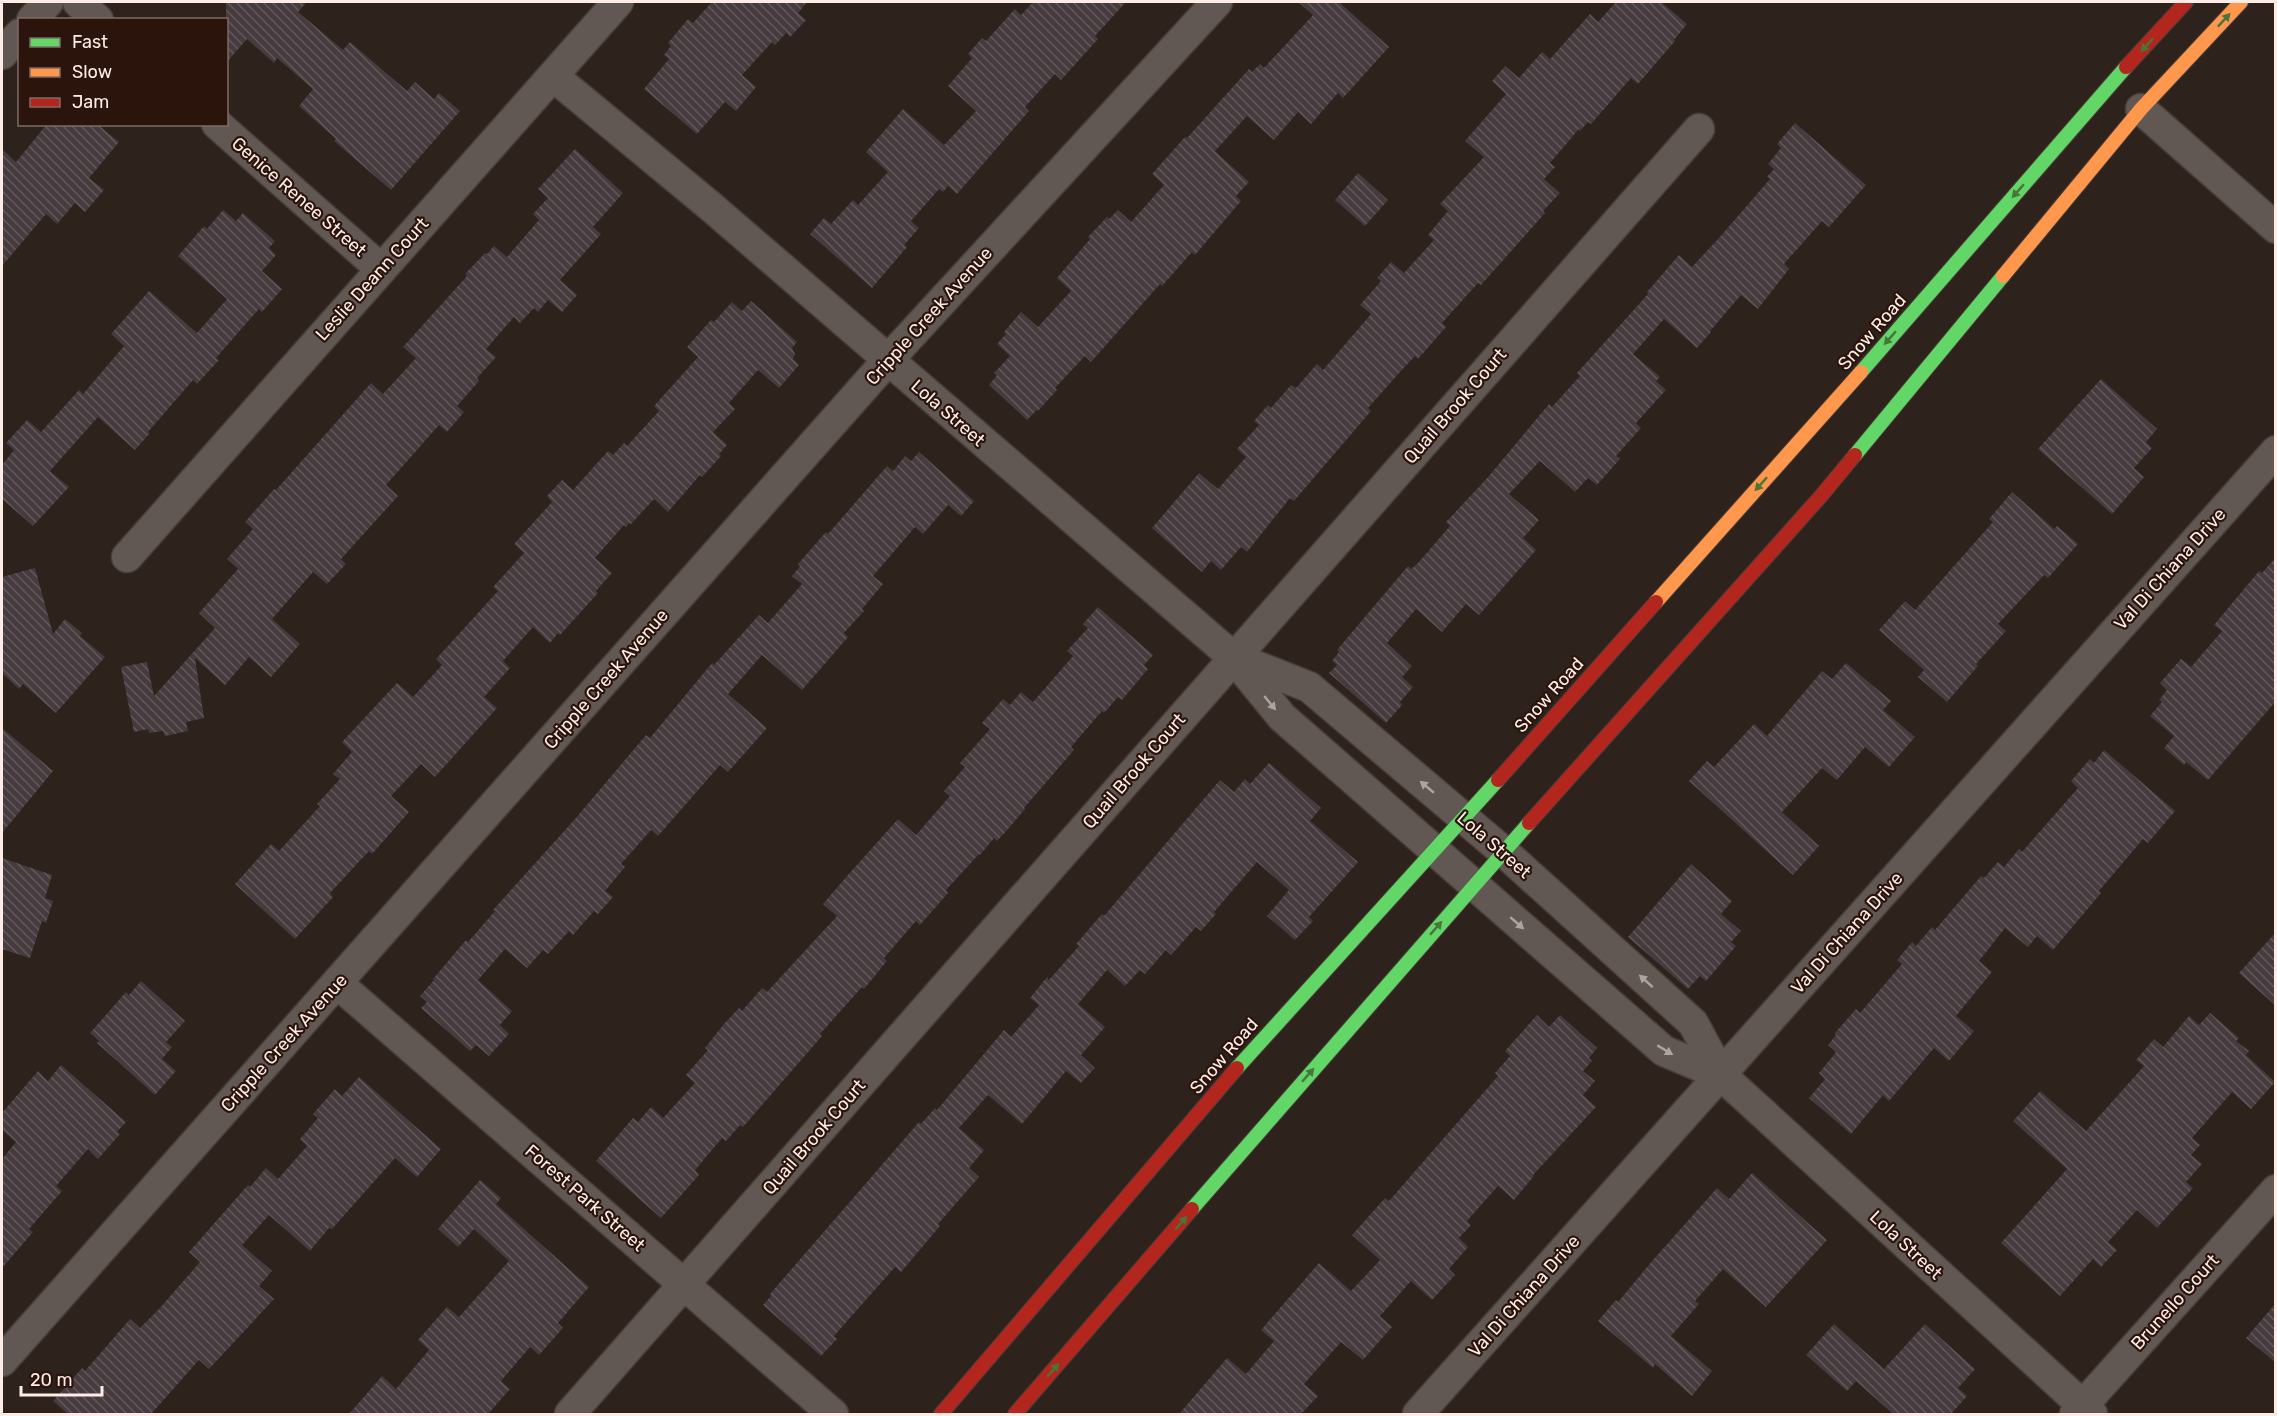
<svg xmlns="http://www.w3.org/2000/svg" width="2277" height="1416" viewBox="0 0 2277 1416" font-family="Rubik,sans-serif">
  <defs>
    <pattern id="building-back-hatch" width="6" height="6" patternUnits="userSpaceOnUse" patternTransform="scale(1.5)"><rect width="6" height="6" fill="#463b3e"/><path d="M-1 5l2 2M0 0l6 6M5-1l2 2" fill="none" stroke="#62585a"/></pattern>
  </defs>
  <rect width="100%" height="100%" fill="#2e221d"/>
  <path fill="url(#building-back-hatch)" d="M226 2H307L298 12 343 50 350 42 407 91 415 82 434 99 439 93 460 111 391 190 334 141 336 139 299 106 313 89 277 58 274 63 247 39 226 63Z
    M712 2H807L798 13 806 20 790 37 786 33 775 45 772 42 742 75 756 87 736 111 725 102 697 134 644 89 669 59 664 55 671 46 668 43 688 19 693 23Z
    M1033 2H1126L1095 36 1098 39 1061 80 1055 74 1025 107 1029 111 957 194 948 186 943 192 939 189 911 221 919 228 904 245 907 247 872 288 810 234 824 218 831 224 853 200 858 205 888 172 866 152 903 109 944 145 976 111 948 86 972 58 968 54 982 38 986 41 1015 9 1021 15Z
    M1298 2H1339L1389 47 1343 98 1338 93 1311 124 1298 112 1274 140 1247 116 1215 151 1249 182 1236 196 1241 201 1195 255 1192 252 1162 286 1160 284 1091 362 1085 356 1055 388 1057 390 1038 411 1037 410 1027 420 989 385 997 375 994 373 1010 356 997 344 1006 334 1004 332 1021 312 1038 327 1071 291 1057 278 1090 239 1088 237 1107 217 1109 219 1118 210 1131 222 1164 185 1152 174 1185 137 1187 138 1249 69 1252 72 1260 64 1264 68 1313 15Z
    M1616 2H1661L1687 24 1674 40 1675 41 1638 84 1631 78 1591 124 1588 122 1580 131 1579 129 1550 163 1555 167 1544 179 1560 193 1543 211 1545 213 1481 285 1478 283 1442 323 1446 327 1418 359 1415 356 1400 372 1368 408 1371 411 1294 501 1290 498 1247 552 1241 547 1221 570 1211 561 1202 572 1152 528 1199 473 1218 489 1246 457 1237 449 1259 425 1254 421 1268 405 1271 408 1291 385 1296 388 1317 364 1323 370 1371 314 1360 305 1381 281 1377 278 1391 262 1404 273 1434 240 1428 235 1448 211 1440 204 1484 157 1465 141 1506 94 1492 81 1505 66 1519 78 1542 52 1550 59 1590 14 1598 22Z
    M1795 123 1866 185 1829 227 1822 221 1784 264 1789 269 1758 309 1741 295 1710 331 1711 332 1697 348 1664 319 1633 354 1660 377 1656 381 1666 390 1636 423 1641 428 1616 456 1620 459 1597 485 1588 478 1575 492 1540 461 1509 494 1539 520 1523 538 1536 550 1479 615 1466 604 1442 632 1416 609 1387 643 1412 666 1402 677 1413 687 1400 702 1402 705 1386 723 1329 673 1337 665 1332 661 1339 652 1337 650 1408 566 1411 569 1418 563 1450 526 1446 522 1489 476 1549 404 1552 407 1580 376 1577 373 1648 294 1647 292 1679 255 1692 267 1719 238 1770 179 1767 177 1774 169 1768 164 1781 148 1777 144Z
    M47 124H97L119 142 89 178 104 190 85 212 75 203 57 224 46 214 2 266V149L16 162Z
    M575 149 623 193 593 227 601 234 560 280 577 295 562 312 548 300 538 312 534 308 520 323 514 317 486 349 496 357 477 378 479 381 457 406 464 412 447 432 439 425 386 485 398 496 341 559 346 564 327 584 313 572 272 619 300 644 271 677 249 657 225 685 195 658 204 718 186 722 188 731 165 736 163 731 149 733 148 729 134 732 121 667 147 662 154 696 215 628 199 613 238 569 227 559 253 529 245 522 274 489 276 490 371 383 383 394 416 358 403 347 467 276 465 274 485 253 487 254 494 246 507 257 539 220 533 214 548 198 538 189Z
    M1358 173 1388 200 1365 226 1335 200Z
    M223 210 236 221 243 213 275 241 269 248 276 255 262 271 282 289 262 312 259 309 250 319 216 358 219 360 197 384 193 380 148 432 150 433 135 450 98 417 50 471 69 487 33 526 2 499V465L14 450 6 443 27 420 41 432 79 390 83 394 124 346 111 334 149 291 197 333 227 299 178 256 204 226 207 229Z
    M751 301 797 342 792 348 795 354 793 359 799 365 779 388 758 370 729 403 735 409 713 432 727 445 719 454 721 456 702 477 700 475 668 512 654 499 631 524 629 523 626 527 624 525 595 558 612 573 596 591 598 593 560 635 558 633 550 643 533 627 503 661 510 668 484 697 497 708 435 777 421 764 391 796 409 812 372 854 369 851 330 893 333 897 295 939 235 884 271 844 279 851 320 806 317 804 340 779 333 774 352 752 342 742 397 683 413 697 442 665 436 659 498 591 493 587 524 553 514 544 552 502 547 496 562 480 573 490 608 451 613 455 624 443 627 446 659 411 654 406 698 357 687 347 711 320 714 322 732 302 742 311Z
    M2101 379 2157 429 2146 442 2152 448 2134 468 2144 477 2112 514 2038 449Z
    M919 452 974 501 961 516 948 505 923 534 915 527 873 576 883 584 862 609 864 611 844 633 848 637 802 690 762 655 728 694 767 728 728 772 720 765 658 836 651 830 621 864 625 867 605 891 613 897 598 914 594 911 573 935 569 931 548 954 543 950 527 968 505 949 478 980 512 1011 500 1025 509 1034 489 1056 476 1045 470 1051 421 1008 427 1002 420 996 434 980 433 979 466 940 468 942 495 911 493 910 575 819 646 735 650 738 712 663 714 665 759 615 768 623 802 584 792 576 800 566 798 564 826 532 828 534 887 466 893 471 905 456 911 461Z
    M2012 492 2054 529 2057 526 2078 544 2048 578 2044 575 1998 624 2006 631 1976 664 1978 666 1947 702 1918 677 1924 670 1879 630 1905 601 1915 610 1993 522 1989 519Z
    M2276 557V701L2208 780 2186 762 2184 765 2164 748 2174 736 2150 716 2162 702 2159 700 2167 690 2160 683 2181 659 2191 667 2222 631 2214 625 2259 571 2262 573Z
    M35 568 53 634 65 619 82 633 80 636 105 657 56 713 23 684 19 689 2 673V577Z
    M1098 607 1153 655 1144 665 1148 669 1122 700 1118 697 1104 713 1102 711 1071 747 1074 750 1024 808 1025 809 1009 828 997 841 994 838 980 855 979 854 946 890 948 893 920 925 916 921 884 958 887 961 864 989 862 987 854 996 820 1034 822 1036 743 1127 740 1125 726 1141 722 1138 695 1170 699 1175 661 1218 596 1161 633 1118 638 1122 651 1107 663 1118 695 1083 686 1075 708 1050 705 1048 724 1024 739 1008 742 1011 762 988 767 992 837 916 823 904 847 876 898 819 916 835 950 796 944 791 965 767 960 763 990 729 982 723 1003 699 1010 705 1021 692 1033 702 1073 656 1067 651 1088 628 1083 624Z
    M1846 663 1891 701 1883 710 1915 737 1889 767 1865 747 1837 780 1822 768 1782 812 1819 846 1793 875 1689 781 1707 761 1714 767 1754 724 1767 736 1822 671 1832 679Z
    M2 728 53 771 2 833Z
    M2104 750 2175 811 2148 843 2143 839 2099 891 2101 893 2053 950 2037 936 2028 947 2005 928 1979 961 1992 972 1956 1016 1974 1031 1949 1061 1934 1048 1889 1101 1883 1095 1851 1134 1809 1098 1825 1079 1819 1073 1836 1052 1828 1045 1836 1035 1835 1033 1856 1009 1860 1013 1902 964 1897 960 1912 942 1916 946 1932 927 1935 930 1981 876 1984 878 1998 862 2004 867 2019 849 2022 852 2078 788 2071 781 2090 759 2094 763Z
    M1269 763 1321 808 1310 821 1358 862 1309 917 1313 921 1295 940 1267 916 1289 890 1257 862 1214 912 1216 914 1201 931 1196 927 1171 955 1166 950 1145 974 1140 970 1125 986 1107 970 1078 1004 1105 1027 1081 1055 1095 1068 1081 1083 1066 1071 1022 1124 988 1095 959 1128 984 1150 969 1168 979 1177 938 1224 940 1226 901 1272 895 1267 834 1336 837 1339 821 1356 763 1305 771 1296 770 1294 919 1122 921 1124 935 1108 937 1110 1004 1030 1011 1037 1039 1005 1030 998 1047 977 1049 980 1079 946 1076 944 1102 914 1104 916 1220 780 1234 792 1245 779 1250 784Z
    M2 858 52 875 45 898 53 901 46 923 42 921 30 958 2 949Z
    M1691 864 1732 901 1721 914 1741 931 1731 942 1736 946 1706 981 1700 976 1688 989 1628 937Z
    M2276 932V1006L2239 973Z
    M141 981 185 1021 166 1042 172 1047 162 1059 176 1071 155 1095 97 1043 99 1041 90 1033 126 992 129 995Z
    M2210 1013 2239 1038 2236 1041 2249 1051 2246 1055 2275 1082 2251 1109 2232 1092 2192 1138 2200 1145 2191 1155 2202 1164 2186 1182 2193 1188 2157 1228 2137 1210 2108 1242 2117 1250 2101 1267 2093 1259 2060 1296 2001 1243 2067 1169 2013 1121 2040 1091 2086 1131 2144 1066 2136 1060 2154 1039 2163 1047 2189 1016 2199 1025Z
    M1537 1015 1549 1027 1560 1015 1597 1048 1589 1058 1592 1061 1583 1071 1595 1081 1583 1095 1596 1107 1533 1175 1534 1176 1514 1200 1498 1186 1467 1221 1471 1225 1459 1238 1468 1247 1449 1269 1455 1275 1432 1300 1411 1281 1380 1316 1392 1327 1363 1360 1341 1342 1304 1384 1318 1396 1301 1414H1179L1227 1358 1246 1374 1274 1341 1261 1330 1319 1263 1351 1291 1380 1260 1352 1235 1385 1198 1389 1201 1498 1076 1495 1073 1510 1056 1505 1051Z
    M61 1065 126 1122 117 1132 120 1134 98 1159 88 1149 56 1186 62 1191 29 1229 33 1232 2 1268V1159L16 1142 2 1130V1113L38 1071 48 1081Z
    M359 1077 441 1149 417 1177 395 1158 332 1229 329 1228 310 1251 269 1215 242 1245 272 1271 259 1286 274 1299 209 1369 199 1360 151 1414H68L53 1401 82 1368 85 1371 130 1319 140 1328 159 1309 200 1262 189 1252 248 1185 250 1187 266 1168 278 1179 307 1146 300 1139 318 1118 313 1114 335 1089 342 1096Z
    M1752 1173 1827 1240 1766 1307 1723 1269 1695 1301 1699 1304 1671 1336 1712 1371 1692 1396 1655 1364 1653 1368 1598 1321 1616 1300 1618 1302 1653 1260 1717 1188 1729 1199Z
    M480 1180 501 1198 496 1204 589 1287 558 1323 563 1328 539 1355 530 1347 501 1381 510 1389 488 1414H349L382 1376 396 1389 429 1350 418 1340 447 1307 459 1317 509 1261 474 1229 458 1247 438 1229Z
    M2276 1303V1363L2246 1338Z
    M1834 1324 1884 1369 1925 1324 1975 1369 1958 1388 1967 1396 1951 1414H1893L1856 1381 1847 1391 1806 1355Z"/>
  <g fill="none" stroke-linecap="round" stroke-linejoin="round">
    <defs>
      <path id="street" d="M78 2 98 20
        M32 20 48 2
        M2 54 20 34
        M553 76 709 205 1233 657 1282 717 1664 1051 1721 1075
        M2141 109 2276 228
        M217 124 381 269
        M127 557 618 2
        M1236 658 1309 687 1504 852 1693 1023 1721 1075 2092 1414
        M337 983 833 1414
        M2 1361 887 361 1217 2
        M570 1414 1699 129
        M1418 1414 2276 451
        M2075 1414 2276 1190"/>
      <path id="fast" d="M1861 372 2126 67
        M1855 455 2003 276
        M1237 1068 1498 780
        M1192 1209 1529 823"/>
      <path id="slow" d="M2003 276 2141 109 2241 2
        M1656 602 1861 372"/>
      <path id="jam" d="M2126 67 2186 2
        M1498 780 1656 602
        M1529 823 1821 496 1855 455
        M941 1414 1237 1068
        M1015 1414 1192 1209"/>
    </defs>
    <use href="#street" stroke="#483d39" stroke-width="33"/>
    <use href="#fast" stroke="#483d39" stroke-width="16"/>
    <use href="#slow" stroke="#483d39" stroke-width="16"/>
    <use href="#jam" stroke="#483d39" stroke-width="16"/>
    <use href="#street" stroke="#615854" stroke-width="30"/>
    <use href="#fast" stroke="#63d668" stroke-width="14"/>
    <use href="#slow" stroke="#ff974d" stroke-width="14"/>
    <use href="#jam" stroke="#b3261e" stroke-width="14"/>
  </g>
  <defs><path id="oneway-solid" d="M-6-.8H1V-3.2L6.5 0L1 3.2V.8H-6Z" transform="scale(1.5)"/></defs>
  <g fill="#47753a">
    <use href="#oneway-solid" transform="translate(2224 20) rotate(-47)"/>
    <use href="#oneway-solid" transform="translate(2147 45) rotate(133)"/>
    <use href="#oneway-solid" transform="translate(2018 191) rotate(131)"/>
    <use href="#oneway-solid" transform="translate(1890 338) rotate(131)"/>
    <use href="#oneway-solid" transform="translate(1761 484) rotate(132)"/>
    <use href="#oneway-solid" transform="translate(1436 928) rotate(-49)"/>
    <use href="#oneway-solid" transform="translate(1308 1075) rotate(-49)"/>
    <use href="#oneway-solid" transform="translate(1181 1223) rotate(-49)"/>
    <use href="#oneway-solid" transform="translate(1053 1370) rotate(-49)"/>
  </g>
  <g fill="#b0a29e">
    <use href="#oneway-solid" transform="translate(1270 703) rotate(51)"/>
    <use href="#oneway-solid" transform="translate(1427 787) rotate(-140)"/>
    <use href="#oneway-solid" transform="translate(1517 923) rotate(41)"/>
    <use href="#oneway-solid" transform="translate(1646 981) rotate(-138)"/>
    <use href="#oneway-solid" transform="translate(1665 1050) rotate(31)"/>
  </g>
  <g text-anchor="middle" stroke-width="4.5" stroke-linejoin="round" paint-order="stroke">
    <g font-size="18" fill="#feede7" stroke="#2b140c">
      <text transform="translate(299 197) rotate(41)" y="6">Genice Renee Street</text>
      <text transform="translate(372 279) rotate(-48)" y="6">Leslie Deann Court</text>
      <text transform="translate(929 316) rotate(-48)" y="6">Cripple Creek Avenue</text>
      <text transform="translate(1872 332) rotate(-49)" y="6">Snow Road</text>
      <text transform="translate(1455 406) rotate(-49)" y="6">Quail Brook Court</text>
      <text transform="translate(948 413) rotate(41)" y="6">Lola Street</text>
      <text transform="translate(2170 569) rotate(-48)" y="6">Val Di Chiana Drive</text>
      <text transform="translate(606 679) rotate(-49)" y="6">Cripple Creek Avenue</text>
      <text transform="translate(1549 695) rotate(-48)" y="6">Snow Road</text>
      <text transform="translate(1134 771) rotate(-49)" y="6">Quail Brook Court</text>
      <text transform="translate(1494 845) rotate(41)" y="6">Lola Street</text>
      <text transform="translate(1847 933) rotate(-48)" y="6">Val Di Chiana Drive</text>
      <text transform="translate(284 1043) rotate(-48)" y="6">Cripple Creek Avenue</text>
      <text transform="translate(1224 1056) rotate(-49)" y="6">Snow Road</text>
      <text transform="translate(814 1137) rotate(-49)" y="6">Quail Brook Court</text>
      <text transform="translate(585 1198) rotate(41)" y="6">Forest Park Street</text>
      <text transform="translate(1906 1245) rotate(43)" y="6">Lola Street</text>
      <text transform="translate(1524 1296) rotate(-48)" y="6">Val Di Chiana Drive</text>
      <text transform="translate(2175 1302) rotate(-48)" y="6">Brunello Court</text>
    </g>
  </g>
  <rect width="2277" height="1416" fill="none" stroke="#feede7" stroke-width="6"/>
  <rect x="18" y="18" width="210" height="108" fill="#2b140c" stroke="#7f6b64" stroke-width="1.5"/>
  <rect x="30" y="38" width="30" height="9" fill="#63d668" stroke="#7f6b64" stroke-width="1.5"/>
  <text x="72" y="48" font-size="18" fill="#feede7">Fast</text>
  <rect x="30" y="68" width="30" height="9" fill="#ff974d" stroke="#7f6b64" stroke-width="1.5"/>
  <text x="72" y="78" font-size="18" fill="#feede7">Slow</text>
  <rect x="30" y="98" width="30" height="9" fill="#b3261e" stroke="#7f6b64" stroke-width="1.5"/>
  <text x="72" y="108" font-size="18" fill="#feede7">Jam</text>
  <path d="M21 1386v9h81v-9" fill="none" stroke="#feede7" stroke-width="3"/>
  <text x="30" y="1386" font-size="18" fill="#feede7" stroke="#2b140c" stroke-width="4.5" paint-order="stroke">20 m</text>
</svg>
